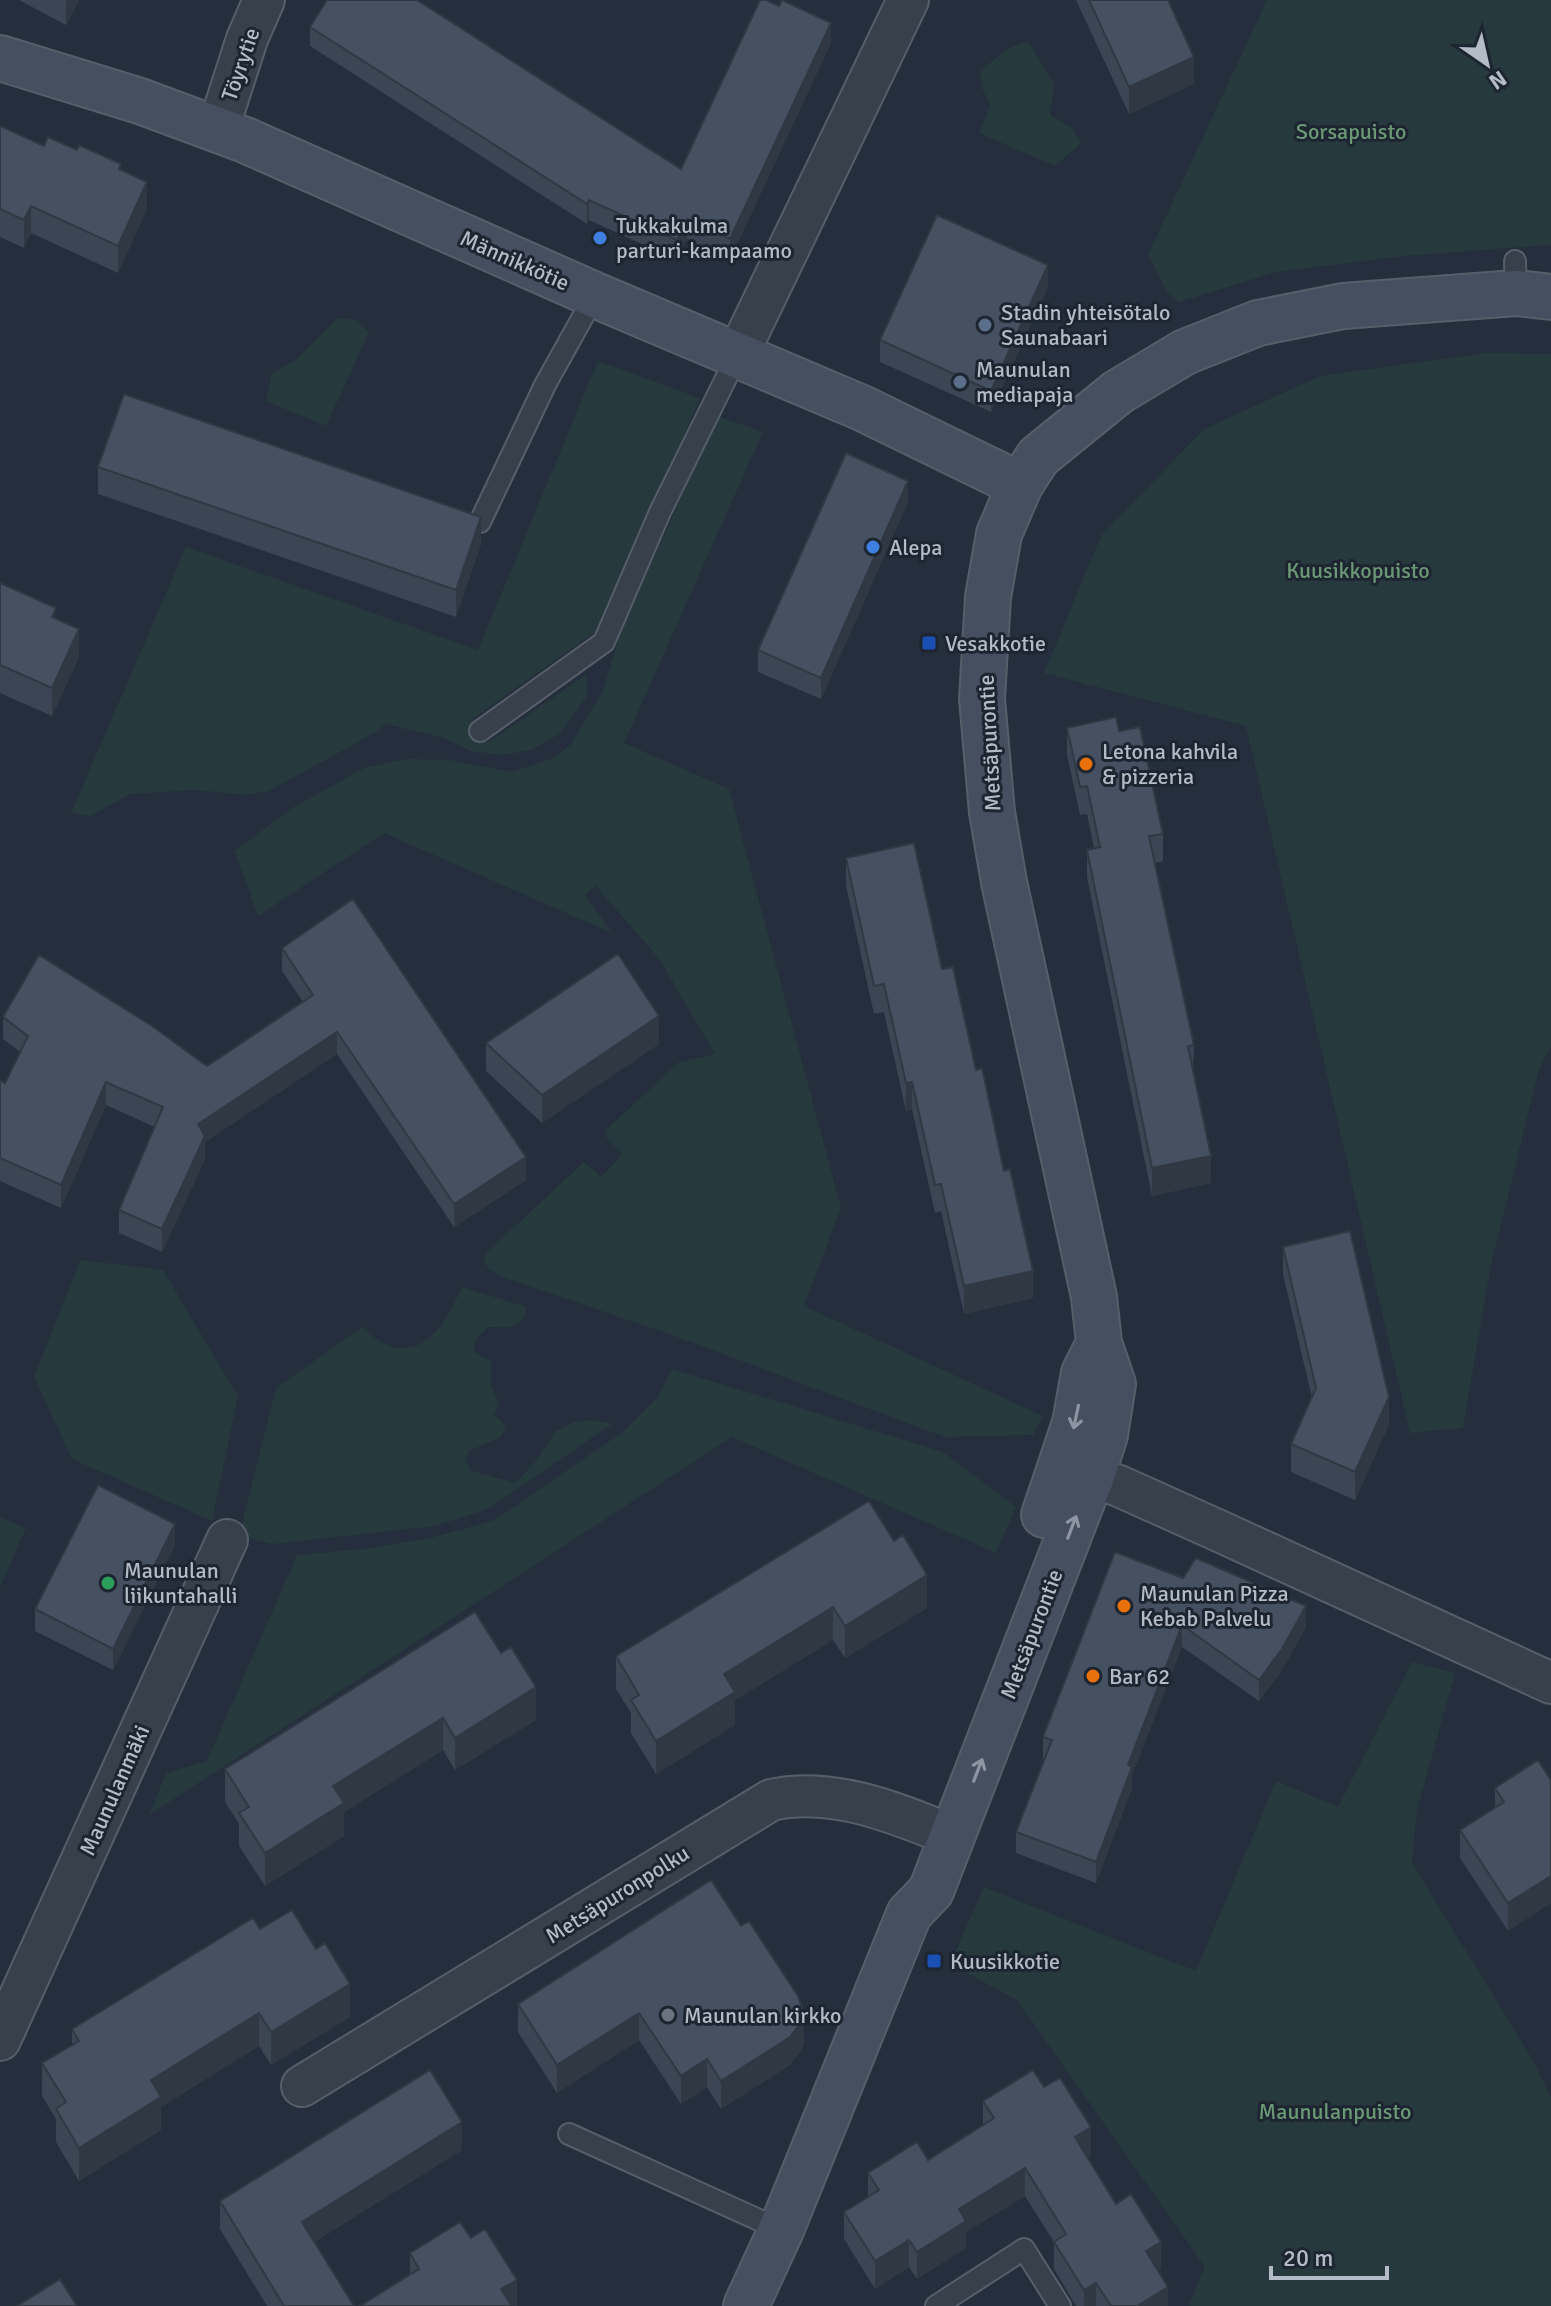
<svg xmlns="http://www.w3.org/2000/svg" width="1551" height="2306" viewBox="0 0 1551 2306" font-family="Signika,sans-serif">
  <rect width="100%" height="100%" fill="#242e3c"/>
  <path fill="#263a3d" d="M1267 0H1551V245L1403 256 1276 272 1179 302 1166 290 1148 255Z
    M1028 41 1054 84 1050 115 1071 127 1081 143 1055 166 979 133 990 105 982 88 980 71 1007 49Z
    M338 318 356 320 369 332 326 426 266 401 272 373 296 360Z
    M1485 353 1551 354V1046L1539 1069 1490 1270 1463 1428 1410 1433 1246 726 1044 673 1101 536 1204 429 1320 376Z
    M598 361 700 398 613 605 595 632 472 719 488 743 587 674V696L563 729 556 736 531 750 502 755 471 751 444 738 385 724 378 731 269 791 244 795 197 790 130 794 91 816 71 813 186 547 478 650Z
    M718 416 763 432 624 743 729 789 841 1208 804 1306 1043 1416 1033 1435 945 1437 672 1335 503 1277 489 1269 484 1262 485 1254 584 1162 601 1177 623 1154 606 1137V1130L679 1062 715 1054 660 960 596 886 585 895 612 933 384 833 258 916 235 851 294 807 364 768 407 759 450 760 512 772 554 758 570 745 603 691 622 628Z
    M80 1260 163 1270 238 1396 212 1521 72 1459 34 1377Z
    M462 1287 527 1307C519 1332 511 1327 488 1327L475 1340 474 1352 491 1361V1387L499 1402 494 1415 506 1426 501 1437 469 1451 466 1461 472 1471 515 1483 536 1461 556 1431 574 1422 593 1420 612 1424 488 1509 435 1526 273 1544 239 1536 276 1388 362 1327C370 1333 379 1342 387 1345 427 1361 449 1315 462 1287Z
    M672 1369 943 1452 1016 1507 996 1553 732 1437 149 1815 166 1773 207 1761 297 1555 363 1549 434 1537 495 1520 624 1431 657 1398Z
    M0 1517 26 1528 0 1587Z
    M1412 1662 1455 1673 1417 1810 1412 1863 1534 2062 1551 2098V2306H1189L1205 2267 1017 2000 950 1964 984 1887 1196 1971 1276 1781 1338 1807Z"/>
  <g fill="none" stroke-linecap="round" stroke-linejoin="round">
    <defs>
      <path id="lane" d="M1515 261 1516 293
        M480 522 545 385 595 295
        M480 731 604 642 660 512 737 356
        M569 2134 781 2230
        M936 2306 1024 2249 1060 2306"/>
      <path id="street" d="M218 129 247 39 264 0
        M737 356 908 0
        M1063 1466 1119 1486 1217 1530 1551 1683
        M0 2040 227 1540
        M302 2086 771 1800C832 1786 896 1813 953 1836"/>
      <path id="secondary" d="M0 58 140 101 245 140 595 295 862 408 1020 485
        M1044 1515 1075 1423 1084 1373 1099 1343
        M746 2306 781 2230 909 1914 931 1891 1092 1476 1105 1435 1113 1384 1099 1343 1094 1297 1004 882 992 812 982 699 988 597 999 534 1020 485 1038 457 1118 392 1185 352 1258 323 1343 306 1516 293 1551 297"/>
    </defs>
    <use href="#lane" stroke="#565e6a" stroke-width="24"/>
    <use href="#street" stroke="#565e6a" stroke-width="44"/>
    <use href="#secondary" stroke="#565e6a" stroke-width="48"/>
    <use href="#lane" stroke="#38404c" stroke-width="20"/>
    <use href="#street" stroke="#38404c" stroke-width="40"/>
    <use href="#secondary" stroke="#464f5f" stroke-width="44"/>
  </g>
  <path fill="#3b4553" d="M19 0H79L66 25Z
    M1076 0H1168L1194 84 1129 114Z
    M310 27 681 169 831 43 730 259 687 239 677 260 589 220 587 224 310 46Z
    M0 126 44 146 121 170 147 209 118 273 31 233 24 248 0 237Z
    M1048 287 991 412 880 362V340Z
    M98 467 481 544 456 617 98 494Z
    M908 502 821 699 758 672V650Z
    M0 583 56 619 79 657 52 716 0 693Z
    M1067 728 1119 731 1163 834V861L1155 863 1194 1045 1193 1072 1211 1183 1152 1196 1087 877V850L1094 848 1087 814 1080 815 1067 755Z
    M846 858 942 969 976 1070 1033 1298 964 1314 941 1211 935 1213 912 1109 906 1111 884 1012 874 1014 846 886Z
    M282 948 526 1180 454 1227 337 1054 205 1142V1159L162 1252 119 1233V1210L155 1127 106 1105 61 1208 0 1181V1080L5 1083 20 1052 3 1039V1017L207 1066 303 1002 282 971Z
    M486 1043 659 1044 542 1123 486 1071Z
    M1283 1247 1389 1424 1355 1500 1291 1472V1444L1312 1398 1283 1274Z
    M869 1501 927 1608 845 1658 833 1640 735 1700V1725L656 1774 631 1733V1713L616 1689V1656Z
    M175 1545 113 1670 35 1631V1609Z
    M1115 1552 1306 1627 1282 1670 1259 1701 1182 1647 1132 1775V1788L1096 1883 1016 1853V1832L1044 1758H1043V1737Z
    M475 1612 536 1720 455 1770 443 1750 344 1812V1836L265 1886 239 1846V1824L225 1802V1769Z
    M1551 1780V1903L1508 1931 1460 1858V1830L1495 1808V1788Z
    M711 1880 804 2041 802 2049 790 2065 721 2109 707 2087 681 2104 639 2040 557 2093 518 2032V2004Z
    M260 1929 350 2017 271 2065 259 2046 161 2107V2130L79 2181 56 2142V2119L42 2096V2063L72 2045V2029Z
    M1044 2087 1091 2155 1087 2157 1116 2204 1161 2269 1158 2271 1168 2306H1076L1054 2269V2242L1025 2196 966 2232V2248L917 2279 909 2267 875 2289 844 2239V2212L868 2197V2173L928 2160 983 2125V2101Z
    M462 2150 314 2242 354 2306H267L220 2229V2201Z
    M410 2253 517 2306 410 2275Z"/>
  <path fill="#303843" d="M66 0H79L66 25Z
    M831 23V43L730 259V239Z
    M1194 57V84L1129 114V87Z
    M147 182V209L118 273V246Z
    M589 200V220L587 224V204Z
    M31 206V233L24 248V220Z
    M687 219V239L677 260V240Z
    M1048 265V287L991 412V391Z
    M908 481V502L821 699V678Z
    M481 517V544L456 617V590Z
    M79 629V657L52 716V688Z
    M659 1016V1044L542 1123V1095Z
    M337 1032V1054L205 1142V1159L162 1252V1229L198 1124Z
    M106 1082V1105L61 1208V1185Z
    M912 1082V1109L906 1111V1083Z
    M1211 1156V1183L1152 1196V1168Z
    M526 1157V1180L454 1227V1204Z
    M1033 1271V1298L964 1314V1286Z
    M1389 1397V1424L1355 1500V1472Z
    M175 1524V1545L113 1670V1649Z
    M927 1575V1608L845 1658V1626Z
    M1306 1606V1627L1282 1670 1259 1701V1680Z
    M833 1607V1640L735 1700V1725L656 1774V1741L724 1674Z
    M1182 1625V1647L1132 1775V1788L1096 1883V1862L1128 1765Z
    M536 1687V1720L455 1770V1738Z
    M443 1718V1750L344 1812V1836L265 1886V1853L333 1786Z
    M1551 1876V1903L1508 1931V1903Z
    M350 1984V2017L271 2065V2032Z
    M259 2013V2046L161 2107V2130L79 2181V2148L151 2080Z
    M639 2013V2040L557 2093V2065Z
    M804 2014V2041L802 2049 790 2065 721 2109V2081Z
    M707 2059V2087L681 2104V2076Z
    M462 2122V2150L302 2249V2222Z
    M1091 2127V2155L1075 2165V2137Z
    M1025 2168V2196L966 2232V2248L917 2279V2252L959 2209Z
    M909 2240V2267L875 2289V2261Z
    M1161 2242V2269L1146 2279V2251Z
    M517 2280V2306H501V2289Z
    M1096 2283V2306H1084V2290Z
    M1168 2287V2306H1137Z"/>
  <path fill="#455060" stroke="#303843" stroke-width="2" d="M327 0H417L681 169 760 0H766L779 6 782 0 831 23 730 239 687 219 677 240 589 200 587 204 310 27Z
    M1089 0H1168L1194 57 1129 87Z
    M0 126 44 146 48 137 77 150 79 145 121 164 119 169 147 182 118 246 31 206 24 220 0 209Z
    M937 215 1048 265 991 391 880 340Z
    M124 394 481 517 456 590 98 467Z
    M846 453 908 481 821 678 758 650Z
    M0 583 56 608 52 617 79 629 52 688 0 665Z
    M1116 717 1119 731 1140 727 1163 834 1149 836 1194 1045 1188 1046 1211 1156 1152 1168 1087 850 1100 847 1087 786 1080 787 1067 728Z
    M914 843 942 969 953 967 976 1070 982 1068 1004 1171 1010 1169 1033 1271 964 1286 941 1184 935 1185 912 1082 906 1083 884 984 874 986 846 858Z
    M353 899 526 1157 454 1204 337 1032 198 1124 205 1136 162 1229 119 1210 163 1107 106 1082 61 1185 0 1158V1080L5 1083 28 1036 3 1017 39 955 152 1026 207 1066 313 995 282 948Z
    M618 954 659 1016 542 1095 486 1043Z
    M1350 1231 1389 1397 1355 1472 1291 1444 1316 1388 1283 1247Z
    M98 1485 175 1524 113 1649 35 1609Z
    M869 1501 894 1541 903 1535 927 1575 845 1626 833 1607 724 1674 735 1692 656 1741 631 1700 639 1695 616 1656Z
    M1115 1552 1183 1578 1196 1558 1306 1606 1282 1649 1259 1680 1182 1625 1128 1765 1132 1767 1096 1862 1016 1832 1052 1740 1043 1737Z
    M475 1612 501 1653 511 1647 536 1687 455 1738 443 1718 333 1786 344 1803 265 1853 239 1813 249 1807 225 1769Z
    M1538 1760 1551 1780V1876L1508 1903 1460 1830 1504 1802 1495 1788Z
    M711 1880 741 1926 749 1921 798 1996 804 2014 802 2021 790 2037 721 2081 707 2059 681 2076 639 2013 557 2065 518 2004Z
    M292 1910 316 1949 325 1943 350 1984 271 2032 259 2013 151 2080 161 2097 79 2148 56 2109 66 2102 42 2063 79 2041 72 2029 253 1918 260 1929Z
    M430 2070 462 2122 302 2222 354 2306H284L220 2201Z
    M1033 2070 1044 2087 1060 2078 1091 2127 1075 2137 1116 2204 1131 2194 1161 2242 1146 2251 1168 2287 1137 2306H1111L1096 2283 1084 2290 1054 2242 1066 2234 1025 2168 959 2209 966 2221 917 2252 909 2240 875 2261 844 2212 879 2190 868 2173 917 2142 928 2160 994 2118 983 2101Z
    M460 2222 471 2238 485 2229 517 2280 501 2289 512 2306H360L419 2269 410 2253Z
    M60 2279 77 2306H17Z"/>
  <defs><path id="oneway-shaft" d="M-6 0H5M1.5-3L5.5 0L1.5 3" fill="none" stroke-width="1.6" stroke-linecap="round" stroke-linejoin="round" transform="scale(2)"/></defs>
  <g stroke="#8d95a3">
    <use href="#oneway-shaft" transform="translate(1076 1417) rotate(102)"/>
    <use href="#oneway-shaft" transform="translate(1072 1527) rotate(-69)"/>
    <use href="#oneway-shaft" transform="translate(978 1770) rotate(-69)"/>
  </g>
  <g fill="#3f7fe0" stroke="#1d2531" stroke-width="3">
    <circle cx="600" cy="238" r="8"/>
    <circle cx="873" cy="547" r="8"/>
  </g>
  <g fill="#5c6f8a" stroke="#1d2531" stroke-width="3">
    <circle cx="985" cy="325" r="8"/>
    <circle cx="960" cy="382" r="8"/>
  </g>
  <g fill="#1a4fb4" stroke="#1d2531" stroke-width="3">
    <rect x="921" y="635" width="16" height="16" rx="4"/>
    <rect x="926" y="1953" width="16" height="16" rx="4"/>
  </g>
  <g fill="#e8710a" stroke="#1d2531" stroke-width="3">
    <circle cx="1086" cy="764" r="8"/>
    <circle cx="1124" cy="1606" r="8"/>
    <circle cx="1093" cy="1676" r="8"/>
  </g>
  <circle fill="#2e9e5b" stroke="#1d2531" stroke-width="3" cx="108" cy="1583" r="8"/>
  <circle fill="#6b7280" stroke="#1d2531" stroke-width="3" cx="668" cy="2015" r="8"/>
  <g text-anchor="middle" stroke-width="6" stroke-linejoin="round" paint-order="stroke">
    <g font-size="22" fill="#b3bbc7" stroke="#1d2531">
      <text transform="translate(240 64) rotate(-71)" y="8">Töyrytie</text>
      <text transform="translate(515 260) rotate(24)" y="8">Männikkötie</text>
      <text transform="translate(989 743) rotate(-93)" y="8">Metsäpurontie</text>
      <text transform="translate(1031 1634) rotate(-69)" y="8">Metsäpurontie</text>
      <text transform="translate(114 1790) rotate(-66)" y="8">Maunulanmäki</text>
      <text transform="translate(617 1894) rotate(-32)" y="8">Metsäpuronpolku</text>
    </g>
    <g font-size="22" fill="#6b9875" stroke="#1d2531">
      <text x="1351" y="139">Sorsapuisto</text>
      <text x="1358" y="578">Kuusikkopuisto</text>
      <text x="1335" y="2119">Maunulanpuisto</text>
    </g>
    <g font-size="22" fill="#b3bbc7" stroke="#1d2531" text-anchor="start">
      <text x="616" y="233">Tukkakulma<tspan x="616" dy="25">parturi-kampaamo</tspan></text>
      <text x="1001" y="320">Stadin yhteisötalo<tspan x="1001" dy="25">Saunabaari</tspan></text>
      <text x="976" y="377">Maunulan<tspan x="976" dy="25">mediapaja</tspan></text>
      <text x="889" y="555">Alepa</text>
      <text x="945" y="651">Vesakkotie</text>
      <text x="1102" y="759">Letona kahvila<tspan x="1102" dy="25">&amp; pizzeria</tspan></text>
      <text x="124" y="1578">Maunulan<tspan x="124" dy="25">liikuntahalli</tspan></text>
      <text x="1140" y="1601">Maunulan Pizza<tspan x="1140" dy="25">Kebab Palvelu</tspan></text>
      <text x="1109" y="1684">Bar 62</text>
      <text x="950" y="1969">Kuusikkotie</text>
      <text x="684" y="2023">Maunulan kirkko</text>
    </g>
  </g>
  <g transform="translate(1487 64) rotate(146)" stroke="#1d2531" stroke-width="6" paint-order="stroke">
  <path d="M0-6L14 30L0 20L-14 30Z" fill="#b3bbc7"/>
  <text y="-12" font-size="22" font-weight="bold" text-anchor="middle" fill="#b3bbc7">N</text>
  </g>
  <path d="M1271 2266v12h116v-12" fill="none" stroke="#b3bbc7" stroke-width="4"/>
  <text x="1283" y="2266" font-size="24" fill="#b3bbc7" stroke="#1d2531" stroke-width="6" paint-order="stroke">20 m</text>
</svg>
